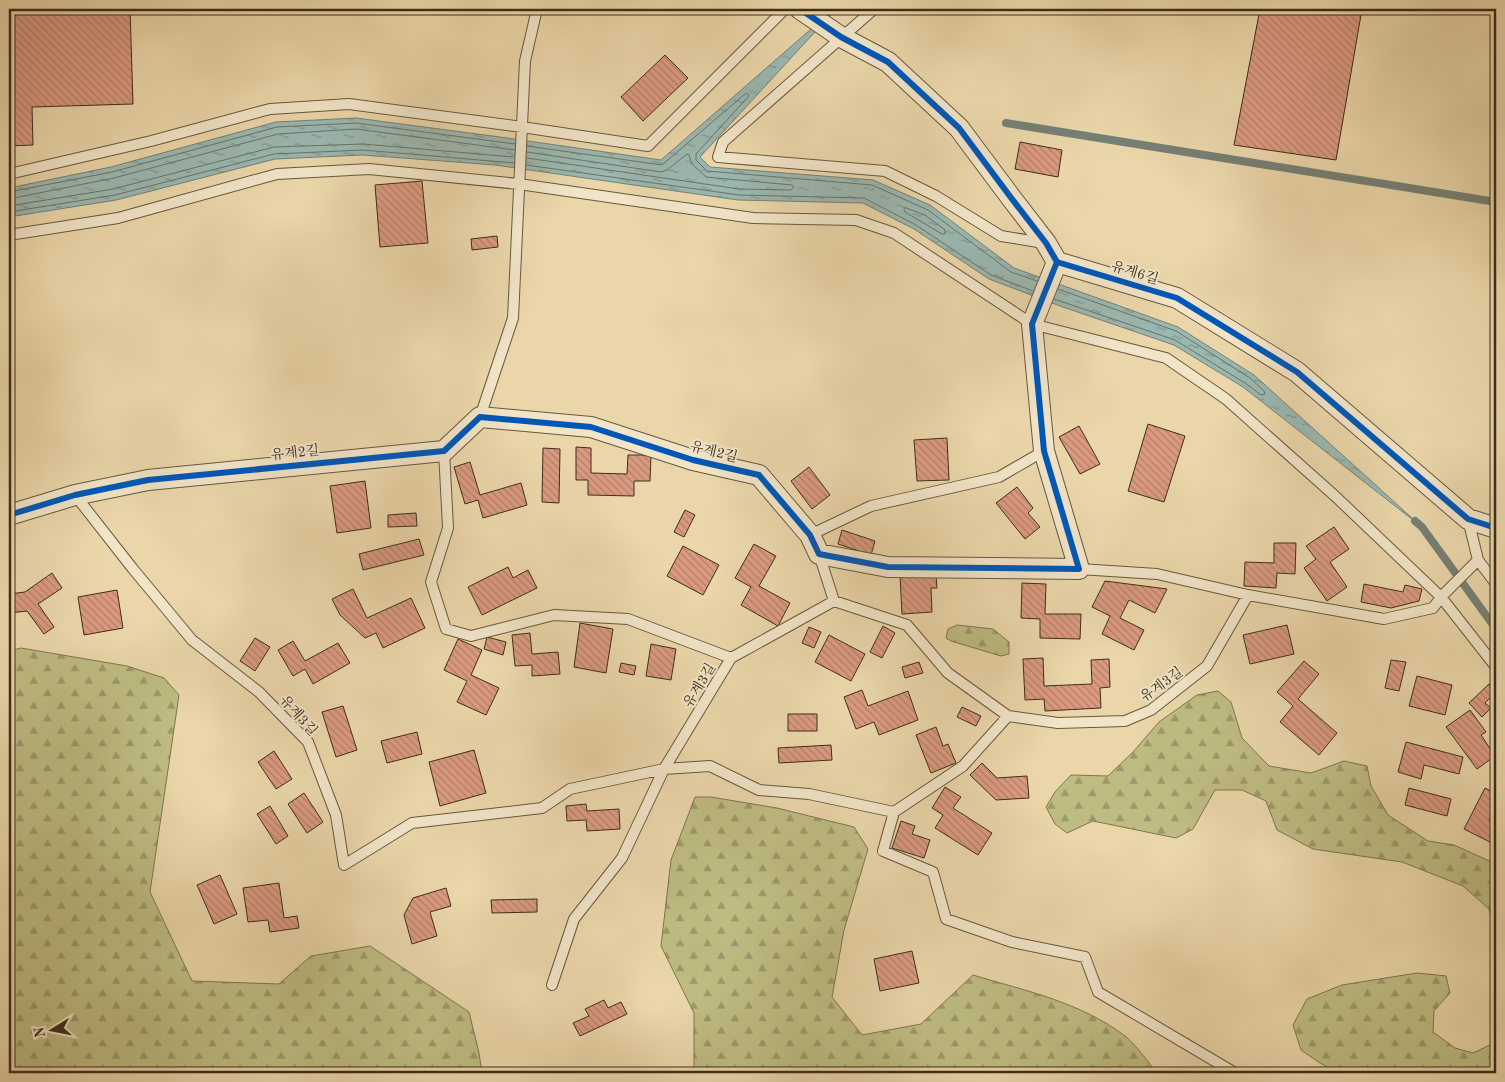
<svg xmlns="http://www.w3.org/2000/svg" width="1505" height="1082" viewBox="0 0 1505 1082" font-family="'Old Standard TT','Noto Serif KR',serif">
  <defs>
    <pattern id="forest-firs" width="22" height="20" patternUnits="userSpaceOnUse" patternTransform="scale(1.25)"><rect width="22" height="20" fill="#bebc83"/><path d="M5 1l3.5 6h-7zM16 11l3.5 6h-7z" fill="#9c996a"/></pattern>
    <pattern id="water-ripples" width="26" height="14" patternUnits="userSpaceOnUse" patternTransform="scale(1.25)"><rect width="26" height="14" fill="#9ab7b0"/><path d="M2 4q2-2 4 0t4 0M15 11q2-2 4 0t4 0" fill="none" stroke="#7f958e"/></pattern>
    <pattern id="building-back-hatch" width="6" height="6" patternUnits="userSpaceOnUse" patternTransform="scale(1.25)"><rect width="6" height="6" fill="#db9a80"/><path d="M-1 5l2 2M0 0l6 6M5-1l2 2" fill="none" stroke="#b37e68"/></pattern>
  </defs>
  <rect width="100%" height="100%" fill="#ead6a9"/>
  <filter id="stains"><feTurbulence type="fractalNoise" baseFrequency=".004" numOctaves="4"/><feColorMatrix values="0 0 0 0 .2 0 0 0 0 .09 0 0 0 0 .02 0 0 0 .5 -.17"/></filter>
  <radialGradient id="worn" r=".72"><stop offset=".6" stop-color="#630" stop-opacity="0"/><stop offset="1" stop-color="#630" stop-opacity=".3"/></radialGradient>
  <path fill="url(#forest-firs)" stroke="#7e754e" d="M957 625 993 629 1009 642V654L1001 656 951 641 946 638 948 629Z
    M21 648 127 666 164 678 179 695 150 892 192 981 279 984 311 956 370 946 469 1012 479 1053 482 1073H9V651Z
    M1218 691 1231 702 1242 738 1269 766 1311 773 1344 761 1367 766 1371 786 1388 815 1428 841 1454 845 1496 864V986L1493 975 1496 939 1489 909 1463 886 1402 862 1313 849 1277 830 1266 801 1242 790H1215L1193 829 1176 838 1093 821 1067 833 1055 824 1046 807 1055 792 1071 775 1108 776 1133 752 1159 722 1197 695Z
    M695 797H711L777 808 854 827 868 849 844 930 832 997 862 1035 921 1024 973 975C1026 991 1080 1002 1125 1036 1136 1045 1148 1062 1157 1073H694V1013L661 946 671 860Z
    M1417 973 1446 976 1450 993 1434 1011 1433 1032 1455 1048 1473 1053 1492 1044 1496 1038V1073H1338L1320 1063 1301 1050 1293 1025 1307 999 1342 985Z"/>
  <path fill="url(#water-ripples)" stroke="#758074" d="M834 9H836L700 157 710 167 873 180 930 205 1014 268 1178 327 1254 375 1422 527 1243 387 1174 345 1060 306 989 279 914 229 863 203 738 200 495 165 363 155 275 159 116 200 9 217V188L111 167 276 122 356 118 500 137 661 160Z"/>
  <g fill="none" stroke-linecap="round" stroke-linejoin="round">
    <path stroke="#6c7265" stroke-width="1" d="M527 146 662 165 745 94 747 93 749 95 748 97 696 154V160L707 171 872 185 928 210 1011 272 1037 281
      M527 158 739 189 791 190 794 187 792 185 706 177 692 164 689 155 687 154 667 170 661 172 527 152
      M526 165 739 195 864 198 916 225 991 275 1033 291
      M9 192 112 172 277 127 356 123 515 144
      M9 199 114 178 278 134 356 129 515 150
      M9 206 113 189 274 147 363 144 514 157
      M906 208 925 215 945 230V234H942L905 212 904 210Z
      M9 212 115 195 274 154 363 150 514 163
      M1054 299 1175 340 1245 383 1261 395 1265 394 1264 391 1250 378 1176 331 1058 289"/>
    <path stroke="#758074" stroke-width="8" d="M1006 123 1496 202
      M1415 521 1422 527 1496 629"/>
  </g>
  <path fill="url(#building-back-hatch)" stroke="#3d2e1a" d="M9 9H130L133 104 32 107 33 145 9 146Z
    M1260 9H1362L1336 160 1234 145Z
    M665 55 688 78 643 121 621 97Z
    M1020 142 1062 150 1058 177 1015 169Z
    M422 181 428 243 380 247 375 185Z
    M497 236 498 247 472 250 471 239Z
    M1148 424 1185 436 1164 502 1128 491Z
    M1079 426 1100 464 1080 474 1059 437Z
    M947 438 949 480 917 481 914 440Z
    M576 447 591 448V473L627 474 628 455H651L650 481H634V496L588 495V480H576Z
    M543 448 560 449 559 503 542 502Z
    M470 462 480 495 521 483 527 505 483 518 478 500 465 504 454 467Z
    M809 467 830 495 812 509 791 481Z
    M365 481 371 528 337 533 330 486Z
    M1017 487 1033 508 1028 513 1040 527 1025 539 996 503Z
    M685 510 695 515 684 537 674 532Z
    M416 513 417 526 388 527V515Z
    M1334 527 1349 549 1330 562 1347 587 1327 601 1304 568 1316 559 1306 546Z
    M842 530 875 541 871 555 838 544Z
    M419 539 424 555 363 570 359 554Z
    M1274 543H1296L1295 574 1277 573 1276 588 1244 586 1245 562 1274 563Z
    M754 544 776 556 759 586 790 603 778 626 741 605 751 587 735 578Z
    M683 546 719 565 703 595 667 576Z
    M508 567 513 578 528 570 537 588 482 615 468 587Z
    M52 573 62 588 38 604 54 627 44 634 27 611 9 613V594L25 592Z
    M936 575 937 588H931L932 612 902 614 900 576Z
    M1105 581 1167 589 1155 613 1129 600 1120 618 1144 630 1134 650 1102 634 1110 616 1092 607Z
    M1022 583 1046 584 1045 614H1081L1080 639 1040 638V619L1021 618Z
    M1364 584 1403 592 1405 585 1422 589 1419 601 1391 608 1361 602Z
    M353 589 367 618 411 598 425 628 383 648 376 633 365 638 340 615 332 599Z
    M117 590 123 628 84 635 78 597Z
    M580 623 613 629 606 673 574 667Z
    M1287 625 1294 654 1250 664 1243 635Z
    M883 626 895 633 882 658 870 652Z
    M809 627 821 632 814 648 802 643Z
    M530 633 532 654 558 652 560 674 532 676V665L515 666 512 635Z
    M829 635 865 654 851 681 815 662Z
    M487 637 506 642 503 655 484 649Z
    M255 638 270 647 255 671 240 661Z
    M458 639 482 650 471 675 499 688 486 715 457 702 467 681 444 670Z
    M293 641 305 661 338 643 350 663 313 684 305 669 293 676 278 650Z
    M651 644 676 649 671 680 646 676Z
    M1043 658 1044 686 1092 684 1091 660 1109 659 1110 687 1100 688 1101 708 1045 711 1044 699 1025 700 1023 659Z
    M1391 660 1406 662 1399 691 1385 688Z
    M1304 661 1319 674 1298 699 1337 733 1319 755 1280 722 1293 706 1277 692Z
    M919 662 923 673 905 678 902 667Z
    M621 663 636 666 634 675 619 672Z
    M1417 676 1452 685 1445 715 1409 706Z
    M1489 684 1496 692 1485 703 1491 708 1482 717 1469 703Z
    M862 690 868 706 908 691 918 720 879 735 874 722 856 729 844 697Z
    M343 706 357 750 336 757 322 712Z
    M962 707 981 716 976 726 957 717Z
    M1470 710 1486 732 1481 735 1495 756 1477 769 1446 727Z
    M788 714H817V731H788Z
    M936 727 943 746 948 744 956 763 931 773 916 735Z
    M417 732 422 754 387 763 381 741Z
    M1406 742 1463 757 1459 774 1424 765 1421 779 1398 772Z
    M831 745 832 760 779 763 778 748Z
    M474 750 486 793 440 806 429 762Z
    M274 751 292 779 276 789 258 762Z
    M982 763 997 778 1027 776 1029 798 996 800 970 775Z
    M945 787 961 797 953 808 992 833 978 855 935 828 943 815 932 808Z
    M1409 788 1451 799 1447 816 1405 805Z
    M1485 788 1496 794V806L1489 820 1496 824V845L1464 829Z
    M304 793 323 822 307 833 288 804Z
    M586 804 587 811 619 809 620 829 587 831 586 820 567 821 566 806Z
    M270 806 288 836 276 844 257 814Z
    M901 821 915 826 912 834 930 840 924 858 892 848Z
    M220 875 237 914 214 924 197 885Z
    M279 883 284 918 297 916 299 928 270 932 268 920 248 922 243 888Z
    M446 888 451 906 430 912 437 936 412 944 404 915 413 898Z
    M537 899V912L492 913 491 900Z
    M912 951 919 983 880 991 874 959Z
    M604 1000 608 1008 621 1002 627 1014 580 1036 573 1023 589 1016 585 1009Z"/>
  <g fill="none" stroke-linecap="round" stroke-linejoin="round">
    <defs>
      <path id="lane" d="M874 9 723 142 718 157 885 171 936 196 1001 236 1044 243
        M9 174 151 141 270 109 349 104 522 127 648 146 785 9
        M9 235 118 218 277 174 369 169 519 184 753 218 856 220 894 233 1032 324 1166 358 1226 399 1335 496 1441 597 1478 560
        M480 417 513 318 525 61 537 9
        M444 451 448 528 431 582 446 629 471 636 554 615 628 619 731 658
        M75 495 133 569 192 640 259 692 308 742 336 815 344 865 412 823 542 808 570 789 664 769 731 658 834 601 907 625 948 673 1008 716 1058 723 1125 721 1151 710 1207 666 1248 595 1384 619 1433 608 1441 597 1496 667
        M1468 519 1478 560 1496 584
        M810 535 871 506 999 477 1044 451
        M819 554 834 601
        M1079 569 1157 574 1248 595
        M894 812 883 851 933 872 946 919 1012 942 1085 957 1098 992 1235 1073
        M552 985 574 919 622 858 664 769 710 766 759 790 809 794 894 812 963 766 1008 716"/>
      <path id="street" d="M800 9 841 37 888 62 959 128 1012 199 1046 243 1057 262 1177 298 1297 372 1468 519 1496 528
        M9 515 75 495 148 480 444 451 480 417 591 427 693 460 759 475 810 535 819 554 888 567 1079 569 1044 451 1032 324 1057 262"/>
    </defs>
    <use href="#lane" stroke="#68583e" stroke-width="12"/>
    <use href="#street" stroke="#68583e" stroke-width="22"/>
    <use href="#lane" stroke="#f1e4c7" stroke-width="10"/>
    <use href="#street" stroke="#f1e4c7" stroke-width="20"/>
    <defs>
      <path id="cycleway" d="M800 9 841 37 888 62 959 128 1012 199 1046 243 1057 262 1177 298 1297 372 1468 519 1496 528
        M9 515 75 495 148 480 444 451 480 417 591 427 693 460 759 475 810 535 819 554 888 567 1079 569 1044 451 1032 324 1057 262"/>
    </defs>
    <use href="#cycleway" stroke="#f1e4c7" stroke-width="9"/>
    <use href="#cycleway" stroke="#0057b8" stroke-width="6"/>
  </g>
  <g text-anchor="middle" stroke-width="4" stroke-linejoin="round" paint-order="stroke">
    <g font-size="14" fill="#3d2e1a" stroke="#f1e4c7">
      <text transform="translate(1135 272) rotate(17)" y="5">유계6길</text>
      <text transform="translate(714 451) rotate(14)" y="5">유계2길</text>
      <text transform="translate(295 452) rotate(-6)" y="5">유계2길</text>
      <text transform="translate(1161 684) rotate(-36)" y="5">유계3길</text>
      <text transform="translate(699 685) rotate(-59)" y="5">유계3길</text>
      <text transform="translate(299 715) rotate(48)" y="5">유계3길</text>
    </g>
  </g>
  <rect width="1505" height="1082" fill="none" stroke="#ead6a9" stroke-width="30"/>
  <rect x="10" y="10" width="1485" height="1062" fill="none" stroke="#3d2e1a" stroke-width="2.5"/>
  <rect x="15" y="15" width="1475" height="1052" fill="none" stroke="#3d2e1a"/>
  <g transform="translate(52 1030) rotate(260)" stroke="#f1e4c7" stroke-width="4" paint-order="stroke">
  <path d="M0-4L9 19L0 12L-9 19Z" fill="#3d2e1a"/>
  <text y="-8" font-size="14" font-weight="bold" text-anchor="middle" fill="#3d2e1a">N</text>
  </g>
  <rect width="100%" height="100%" filter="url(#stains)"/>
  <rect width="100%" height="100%" fill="url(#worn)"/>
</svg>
